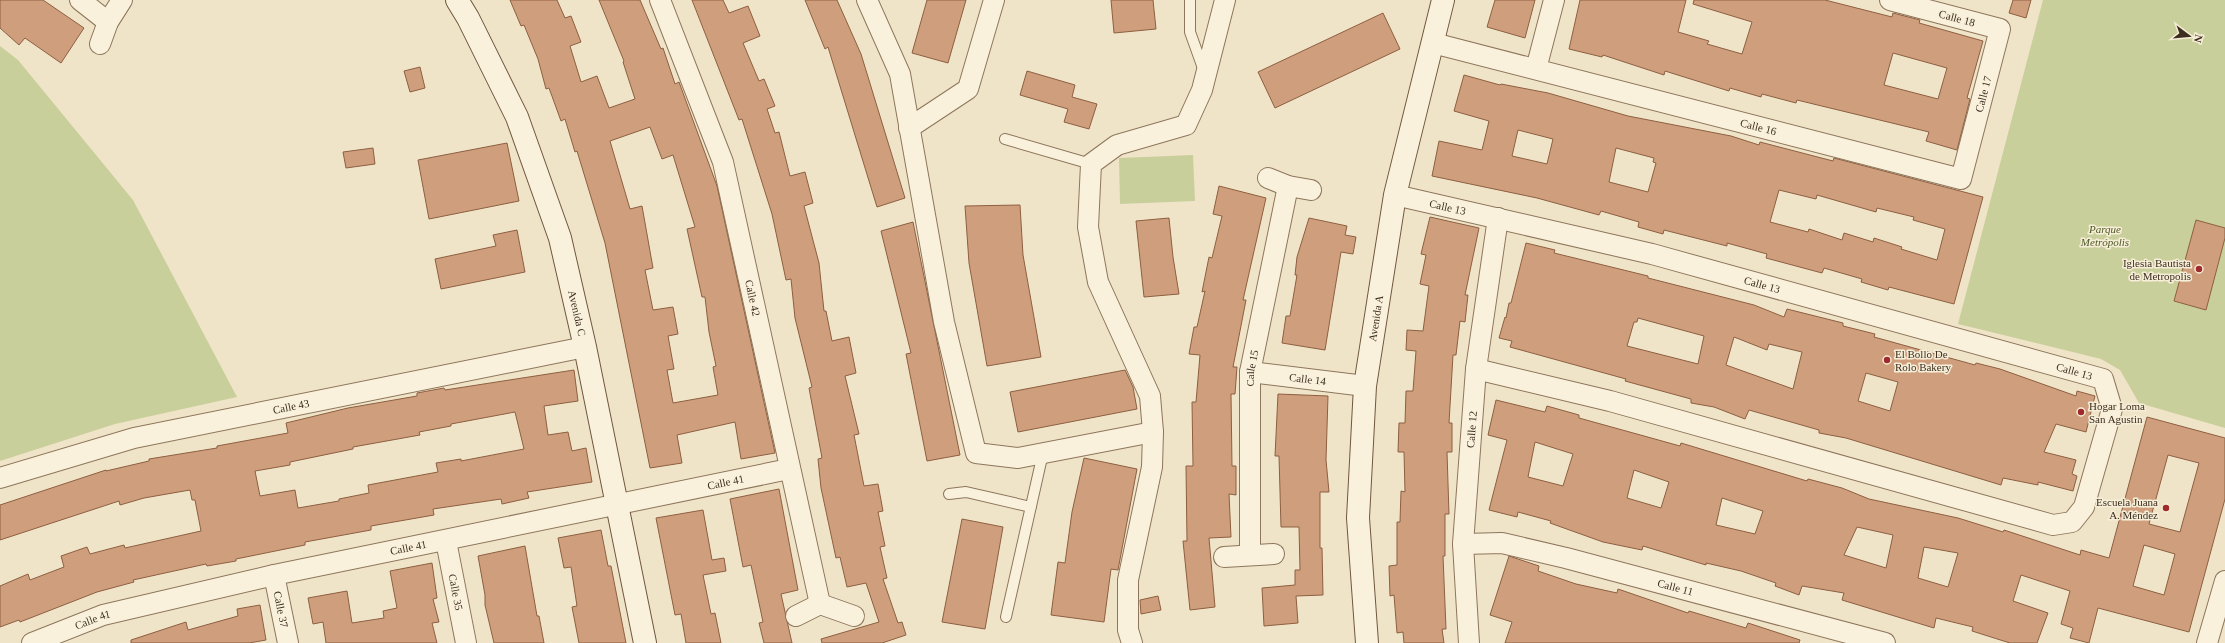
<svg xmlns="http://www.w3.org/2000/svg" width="2225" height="643" viewBox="0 0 2225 643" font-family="Georgia,serif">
  <rect width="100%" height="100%" fill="#f0e4c8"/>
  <path fill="#c9cf9b" d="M2043 0H2225V428L2139 403 2120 370 2101 359 1958 324Z
    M0 46 18 60 133 200 237 397 115 424 0 461Z
    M1193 155 1195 201 1120 204 1119 158Z"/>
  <path fill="#cf9f7d" stroke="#8d5f41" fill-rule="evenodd" d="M0 0H43L84 28 61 63 25 38 19 45 0 28Z
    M510 0H557L565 18 571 16 581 42 570 46 581 82 597 76 609 108 635 99 623 62 624 61 599 0H640L661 49 663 48 675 84 679 82 717 186 775 453 741 459 735 422 677 435 682 463 650 468 605 243 577 151 575 152 565 119 561 121 549 88 546 89 538 59 524 25 521 26ZM650 127 662 159 673 155 695 227 687 229 702 297H705L709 332 716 366 713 367 718 395 673 403 667 370 674 369 668 336 678 334 673 307 653 310 645 270 653 268 642 206 630 209 610 141Z
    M692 0H723L729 13 748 6 760 36 743 43 759 81 764 79 775 106 767 109 775 133 779 132 790 176 805 172 813 203 804 206 819 263 824 311H826L832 341 849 337 856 373 845 376 859 434 854 435 864 486 878 484 883 511 878 512 885 546 880 547 887 578 883 579 898 623 902 622 906 635 882 643H822L821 639 879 622 866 583 847 587 840 557 836 558 821 488 818 459 822 458 809 388 812 387 795 318 791 279 786 280 772 214 742 119 739 120Z
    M805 0H837L861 54 905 198 877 207 828 47 825 49Z
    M927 0H966L948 63 912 53Z
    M1111 0H1153L1156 29 1114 33Z
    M1495 0H1535L1525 38 1487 27Z
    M1580 0H1686L1678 32 1709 41 1707 44 1742 54 1752 22 1693 4 1694 0H1825L1892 17 1893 13 1920 20 1919 23 1983 41 1967 98 1970 99 1957 150 1926 141 1929 132 1797 100 1796 103 1762 94 1761 97 1730 88 1729 91 1665 71 1664 75 1603 55 1602 57 1569 49ZM1893 53 1947 68 1938 99 1884 85Z
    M2013 0H2031L2026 18 2009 13Z
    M1383 13 1400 49 1275 108 1258 72Z
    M420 67 425 88 410 92 404 71Z
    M1027 71 1075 85 1072 97 1097 104 1089 129 1064 122 1068 109 1020 95Z
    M1464 75 1500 85 1501 84 1548 93 1628 116 1731 136 1759 145 1760 142 1833 161 1834 158 1983 197 1954 304 1889 287 1888 290 1861 282 1862 279 1824 268 1822 273 1766 258 1767 254 1727 243V246L1664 230 1663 234 1638 227 1639 222 1601 211 1599 215 1537 198 1432 176 1439 141 1482 150 1489 121 1454 111ZM1518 130 1553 139 1547 164 1512 156ZM1616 148 1654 158 1653 162 1656 163 1648 192 1609 182ZM1779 190 1816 199 1817 195 1876 212 1877 208 1914 217 1913 220 1945 229 1938 256 1937 260 1901 249 1902 247 1874 238 1873 242 1844 233 1842 240 1809 229 1808 232 1770 222Z
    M507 143 519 201 429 219 418 160Z
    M373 148 375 164 346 168 343 152Z
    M1219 186 1266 198 1243 300H1246L1233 367H1237L1235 394H1231L1232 466H1236V495L1229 494 1231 537 1209 538 1215 607 1190 610 1183 541H1187L1186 466H1193L1192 402H1196L1200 355 1189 354 1194 327H1197L1205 291 1202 292 1209 257 1212 258 1222 216 1213 214Z
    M1020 205 1023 255 1041 357 987 366 969 263 965 206Z
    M1430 217 1479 228 1465 295H1468L1465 322 1460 321 1456 355H1453L1449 423H1452V452H1447L1449 514H1445V556H1443L1446 629H1442L1444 643H1404L1403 632 1397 633 1394 595 1390 596 1389 566 1397 565V522H1400L1401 491 1405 492 1404 452H1398L1399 423H1405L1406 391H1413L1416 351 1406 350 1407 330 1423 331 1429 286 1420 284 1426 255 1421 254Z
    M1169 218 1173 257 1179 294 1144 297 1136 221Z
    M1309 218 1347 226 1345 235 1356 237 1353 254 1341 252 1325 350 1282 343 1286 316H1290L1297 275H1295L1297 257Z
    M2196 220 2225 228V238L2206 310 2174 301Z
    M913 222 960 455 927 461 906 354 911 353 881 231Z
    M517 230 525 272 441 289 435 259 496 246 493 235Z
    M1526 243 1555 250 1554 253 1648 276V278L1754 305 1784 317 1787 309 1843 323V326L1875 334 1874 337 1975 365 1976 363 2000 369 2076 396 2077 391 2095 396 2086 432 2056 424 2044 452 2076 460 2072 474 2077 476 2073 491 2038 482V485L2003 478 2001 485 1846 438 1819 433V430L1749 410 1745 419 1714 407 1691 403V399L1625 381 1626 379 1510 347 1512 341 1499 338 1505 317 1506 318 1509 303H1511ZM1638 318 1704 336 1698 364 1627 346 1634 322H1637ZM1734 337 1767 350 1769 344 1802 352 1793 389 1726 365ZM1866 373 1898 382 1890 411 1858 401Z
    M574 370 578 401 544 406 548 435 568 432 572 451 586 448 592 482 527 492 529 498 502 504 501 499 433 509 434 515 371 526V530L305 542V545L236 559V561L207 566 206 564 133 580 134 582 97 592 20 622 19 620 0 627V586L28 574 30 580 64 567 61 556 87 547 90 554 124 545 125 548 201 531 195 500H192L190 490 144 498 120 505 119 501 0 540V505L106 470V471L149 461V459L217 448V446L288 433 286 423 348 408 417 396V393L444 388 445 390ZM515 412 524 449 461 461V459L436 463 438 472 368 485 369 493 339 499V501L298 508 295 490 260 496 255 471 290 465V462L353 449V447L420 435 419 432 451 426V424Z
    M1125 370 1133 387 1137 409 1018 432 1010 392Z
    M1278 394 1328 396 1326 460 1329 492H1320V548H1322L1323 595 1296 596 1298 623 1264 626 1262 588 1295 585V570H1300L1299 527H1281L1279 456H1275Z
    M1496 400 1545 412 1547 406 1579 415V418L1644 436 1680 446 1681 443 1807 481 1808 479 1842 488 1869 499 1958 518 2003 532 2004 530 2080 555 2081 550 2109 558 2147 417 2225 438V499L2189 632 2098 608 2089 643 2070 638 2073 628 2061 624 2070 591 2021 575 2013 601 2048 613 2037 643H2010L1972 631 1973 627 1936 618 1934 628 1842 600 1844 593 1802 586 1799 595 1775 586 1776 583 1741 571 1706 563V565L1643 546 1642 550 1603 542 1550 523 1551 521 1518 512 1517 517 1489 510 1507 440 1488 435ZM1535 442 1573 454 1563 486 1528 477ZM2168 455 2199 463 2180 532 2149 524ZM1634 470 1669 482 1661 508 1627 498ZM1722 498 1763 511 1755 534 1716 525ZM1857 527 1893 535 1886 568 1844 555ZM2144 545 2175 554 2164 595 2133 586ZM1924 547 1958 553 1948 587 1918 578Z
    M1084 458 1137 469 1118 570 1111 569 1104 622 1051 615 1058 562 1065 563 1072 512Z
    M779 489 798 590 781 594 792 643H764L759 623 763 622 751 565 743 567 730 499Z
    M703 510 712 560 724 558 726 571 703 575 711 614 715 613 721 643H686L681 614 675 615 656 518Z
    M962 519 1003 527 985 629 942 622Z
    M601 530 608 566H611L626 643H579L572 607 577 606 571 567 564 568 558 538Z
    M525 546 537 616H539L544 643H494L485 605V595L478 556Z
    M1509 556 1539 566 1538 571 1576 584 1617 593 1618 589 1688 613 1689 611 1746 628 1748 623 1800 640 1799 643H1505L1512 622 1490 615Z
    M432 563 437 598 433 599 439 622 432 623 437 643H326L323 622 313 624 308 598 347 591 352 623 384 618 383 611 397 608 390 571Z
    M1158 596 1161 610 1141 614 1140 600Z
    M260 605 266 640 249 643H131V640L186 622 188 630 238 616 237 609Z"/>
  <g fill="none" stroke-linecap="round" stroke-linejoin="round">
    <defs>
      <path id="lane" d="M1190 0V32L1204 71
        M1005 139 1091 164
        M949 494 966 492 1031 507
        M1006 617 1043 453"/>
      <g id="street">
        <path d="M80 0 108 22"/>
        <path id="s1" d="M660 0 723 162 820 604"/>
        <path d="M867 0 900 74 944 322 976 453 1018 458 1153 432"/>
        <path id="s2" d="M1433 43 1961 179 2000 29 1890 0"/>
        <path d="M100 44 108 22 122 0"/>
        <path d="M1536 69 1554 0"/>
        <path d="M909 128 968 89 994 0"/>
        <path d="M1268 178 1288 186 1311 190"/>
        <path id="s3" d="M1395 195 1652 254 2103 379 2112 409 2084 507 2072 522 2053 525 1610 401 1476 369"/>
        <path id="s4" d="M1250 372 1365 386"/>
        <path id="s5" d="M0 478 134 438 585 347"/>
        <path id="s6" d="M446 541 466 643"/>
        <path id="s7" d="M1463 544 1502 543 1566 558 1885 643"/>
        <path id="s8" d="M1250 554V372L1288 186"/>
        <path d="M1224 557 1274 554"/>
        <path id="s9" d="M274 575 288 643"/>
        <path d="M796 616 820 604 854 616"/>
        <path id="s10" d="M32 643 103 615 274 575 789 469"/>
        <path d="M1132 643 1128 630V580L1152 467 1153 432 1150 396 1098 282 1088 227 1091 164 1117 145 1186 125 1202 90 1225 0"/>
        <path id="s11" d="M1469 643 1463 544 1476 369 1498 218"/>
        <path d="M2207 643 2225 581"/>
      </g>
      <g id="secondary">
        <path id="s12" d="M457 0 468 18 517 117 560 238 585 347 645 643"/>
        <path id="s13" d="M1367 643 1358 518 1365 386 1395 195 1443 0"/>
      </g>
    </defs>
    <use href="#lane" stroke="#8d765c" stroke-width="12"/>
    <use href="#street" stroke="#8d765c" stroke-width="22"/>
    <use href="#secondary" stroke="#6f573f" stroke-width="24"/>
    <use href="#lane" stroke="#faf1dc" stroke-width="10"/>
    <use href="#street" stroke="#faf1dc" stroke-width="20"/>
    <use href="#secondary" stroke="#faf1dc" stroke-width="22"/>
  </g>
  <g fill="#9e2a2b" stroke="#f7eed8" stroke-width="1.5">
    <circle cx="2199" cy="269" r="4"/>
    <circle cx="1887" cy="360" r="4"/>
    <circle cx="2081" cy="412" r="4"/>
    <circle cx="2166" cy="508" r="4"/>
  </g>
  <g text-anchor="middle" stroke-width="3" stroke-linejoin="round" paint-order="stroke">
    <g font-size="11" fill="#3d2e20" stroke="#f7eed8">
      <text transform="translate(1957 18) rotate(15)" y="4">Calle 18</text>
      <text dy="4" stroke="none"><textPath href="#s2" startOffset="633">Calle 17</textPath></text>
      <text dy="4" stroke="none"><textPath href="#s2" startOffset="336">Calle 16</textPath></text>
      <text dy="4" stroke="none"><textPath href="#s3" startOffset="54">Calle 13</textPath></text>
      <text dy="4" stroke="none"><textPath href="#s3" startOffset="378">Calle 13</textPath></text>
      <text dy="4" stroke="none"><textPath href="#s1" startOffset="313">Calle 42</textPath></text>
      <text dy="4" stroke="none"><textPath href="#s12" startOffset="337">Avenida C</textPath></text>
      <text dy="4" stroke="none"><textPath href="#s13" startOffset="326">Avenida A</textPath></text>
      <text dy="4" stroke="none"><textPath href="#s8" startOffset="186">Calle 15</textPath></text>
      <text dy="4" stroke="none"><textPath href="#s3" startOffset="702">Calle 13</textPath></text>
      <text dy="4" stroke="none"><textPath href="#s4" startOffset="58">Calle 14</textPath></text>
      <text dy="4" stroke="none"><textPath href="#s5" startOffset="300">Calle 43</textPath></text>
      <text dy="4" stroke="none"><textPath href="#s11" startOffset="214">Calle 12</textPath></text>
      <text dy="4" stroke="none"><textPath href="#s10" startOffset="713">Calle 41</textPath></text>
      <text dy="4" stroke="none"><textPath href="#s10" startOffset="389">Calle 41</textPath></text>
      <text dy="4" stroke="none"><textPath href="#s7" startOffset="218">Calle 11</textPath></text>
      <text dy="4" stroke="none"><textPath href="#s6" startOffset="52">Calle 35</textPath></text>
      <text dy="4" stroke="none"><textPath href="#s9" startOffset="35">Calle 37</textPath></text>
      <text dy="4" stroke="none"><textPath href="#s10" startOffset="65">Calle 41</textPath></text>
    </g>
    <g font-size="11" font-style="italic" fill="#4d5a26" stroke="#f7eed8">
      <text x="2105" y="233">Parque<tspan x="2105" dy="13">Metrópolis</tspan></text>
    </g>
    <g font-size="11" fill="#3d2e20" stroke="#f7eed8" text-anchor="end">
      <text x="2191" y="267">Iglesia Bautista<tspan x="2191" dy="13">de Metropolis</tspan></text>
      <text x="1895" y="358" text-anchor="start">El Bollo De<tspan x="1895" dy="13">Rolo Bakery</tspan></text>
      <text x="2089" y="410" text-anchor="start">Hogar Loma<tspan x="2089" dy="13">San Agustin</tspan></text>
      <text x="2158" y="506">Escuela Juana<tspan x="2158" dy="13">A. Méndez</tspan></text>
    </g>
  </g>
  <g transform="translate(2189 36) rotate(106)" stroke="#f7eed8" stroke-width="3" paint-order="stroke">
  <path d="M0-3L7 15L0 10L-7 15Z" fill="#3d2e20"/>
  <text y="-6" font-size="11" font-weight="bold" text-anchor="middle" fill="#3d2e20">N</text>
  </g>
</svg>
